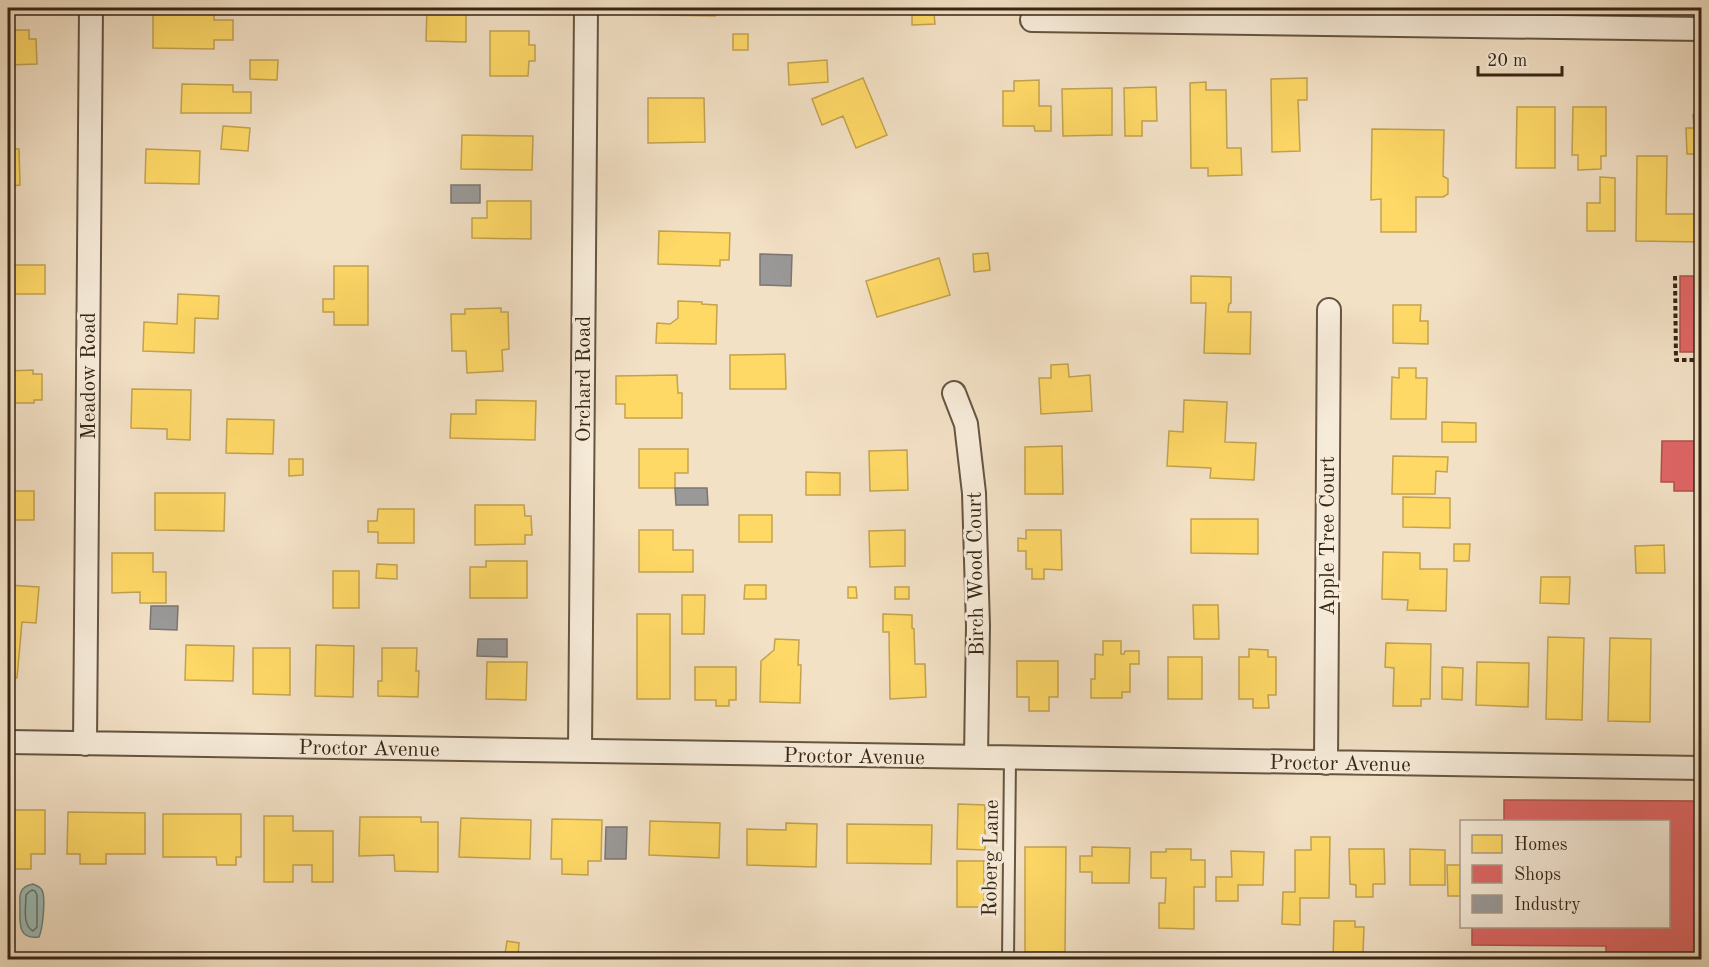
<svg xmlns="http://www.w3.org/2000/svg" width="1709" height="967" viewBox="0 0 1709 967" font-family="'Old Standard TT',serif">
  <rect width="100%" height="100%" fill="#f3e1c6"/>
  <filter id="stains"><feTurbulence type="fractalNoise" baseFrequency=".00333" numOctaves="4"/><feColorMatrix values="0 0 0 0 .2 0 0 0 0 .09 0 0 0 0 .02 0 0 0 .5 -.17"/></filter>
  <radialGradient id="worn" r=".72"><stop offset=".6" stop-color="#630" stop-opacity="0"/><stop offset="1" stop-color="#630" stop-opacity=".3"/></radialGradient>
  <path fill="#9bbdb8" stroke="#738177" stroke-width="1.5" d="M33 884C37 886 42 887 43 893 45 902 43 928 39 937 17 940 20 922 20 906 20 902 19 896 21 892 23 887 28 885 33 884Z"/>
  <path fill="#ffd966" stroke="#c3a34e" stroke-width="1.5" d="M427 8H466V42L426 41Z
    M662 8H715V16L662 15Z
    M905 8H941V13H934L935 24 912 25V14H905Z
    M153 9 214 10V20H233V40H214V49L153 48Z
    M8 30H29V39H36L37 64 8 65Z
    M490 31H529V45H535V61H529L528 76H490Z
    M733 34H748V50H733Z
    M250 60H278L277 80 250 79Z
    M827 60 828 82 789 85 788 63Z
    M863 78 887 135 856 148 843 116 822 125 812 99Z
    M1307 78V100H1298L1300 151 1272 152 1271 79Z
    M1039 80V106H1051V131H1035L1034 126H1003V91H1014V81Z
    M1206 82V90H1226L1227 148H1241L1242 175 1208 176V168H1191L1190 83Z
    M182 84 233 85V92H251V113H181Z
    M1156 87 1157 121H1142V136H1125L1124 88Z
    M1112 88V135L1063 136 1062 89Z
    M648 98H704L705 142 648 143Z
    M1517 107H1555V168H1516Z
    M1573 107H1606V156H1601V169L1578 170V155H1572Z
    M1702 114V154H1687L1686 128H1694L1693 115Z
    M8 120H11L12 149H19L20 185 13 186 14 208H8Z
    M223 126 250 128 248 151 221 149Z
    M1372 129 1444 130 1443 176 1448 179V194L1443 197H1416V232H1381V199L1371 200Z
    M462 135 533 136 532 170 461 169Z
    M146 149 200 151 199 184 145 183Z
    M1637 156H1667L1666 214H1702V242L1636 241Z
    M1600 177 1615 178V231H1587V203H1600Z
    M487 201H531V239L472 238V218H487Z
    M659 231 730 233 729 260H720V266L658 264Z
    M988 253 990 270 974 272 973 254Z
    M939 258 950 295 877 317 866 281Z
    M8 265H45V294H10V345H8Z
    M334 266H368V325H334V312H323V299H334Z
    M1191 276 1231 277V303L1229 304 1228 312H1251L1250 354 1204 353 1206 303H1191Z
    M178 294 219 296 218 319 195 318 194 353 143 351 144 322 177 324Z
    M678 301 702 302V304L717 305 716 344 656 343 657 323 670 324 678 318Z
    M1393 305H1421L1420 321H1428V344L1393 343Z
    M501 308V312H508L509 349 502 350 503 371 467 373 466 351H452L451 314H465V309Z
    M785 354 786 389H730V355Z
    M1068 364 1069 377 1090 375 1092 411 1041 414 1039 378H1051V365Z
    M1399 368H1416V378H1427L1426 419H1391L1392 377 1399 378Z
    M33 370V374H42V400H34V403H8V371Z
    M677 375 678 393H682V418H625V404H616V376Z
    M132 389 191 390 190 440 167 439V429L131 428Z
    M476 400 536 401 535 440 450 438 451 414H476Z
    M1184 400 1227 402 1225 442 1256 443 1254 480 1210 478 1211 468 1167 466 1169 431 1183 432Z
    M227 419 274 420 273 454 226 453Z
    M1442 422 1476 423V442H1442Z
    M1062 446 1063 494H1025V447Z
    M639 449H688V473H675V488H639Z
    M907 450 908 490 870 491 869 451Z
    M1393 456 1448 457 1447 472 1436 471 1435 494H1392Z
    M289 459H303V475L289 476Z
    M806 472 840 473V495H806Z
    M8 491H34V520H8Z
    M155 493H225L224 531 155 530Z
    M1403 497 1450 498V528L1403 527Z
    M475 505H524L525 516H531L532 535H525V544L475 545Z
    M378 509H414V543H378V532H368V521H377Z
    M739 515H772V542H739Z
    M1191 519H1258V554L1191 553Z
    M639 530H673V550H693V572H639Z
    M905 530V566L870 567 869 531Z
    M1026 530H1061L1062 570 1044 569V579H1032V569H1026V551H1018V538L1026 539Z
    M1454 544H1470L1469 561H1454Z
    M1664 545 1665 573H1636L1635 546Z
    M1383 552 1420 553V569H1447L1446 611 1407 610 1408 600 1382 599Z
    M112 553H153V572H166V603H140V592L112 593Z
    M486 561H527V598H470V567H486Z
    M377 564 397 565V579L376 578Z
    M333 571H359V608H333Z
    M1541 577H1570L1569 604 1540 603Z
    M8 585 39 587 36 623 22 622 17 678 8 677Z
    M745 585H766V599H744Z
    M848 587H856L857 598H848Z
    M895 587H909V599H895Z
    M682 595H705L704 634H682Z
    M1193 605H1218L1219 639H1194Z
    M637 614H670V699H637Z
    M883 614 912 615V628L914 629 915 664H925L926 697 890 699 889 632H883Z
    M1548 637 1584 638 1582 720 1546 719Z
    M1610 638 1651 639 1650 722 1608 721Z
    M775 639 799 640 798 665H801L800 703 760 702 761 661 774 650Z
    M1103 641H1121V654H1124L1125 651H1139V664H1130V692H1122V698H1091V679H1095V654L1103 655Z
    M1386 643 1431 644 1430 699H1421V706H1393L1394 668 1385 667Z
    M186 645 234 646 233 681 185 680Z
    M316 645 354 646 353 697 315 696Z
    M253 648H290V695L253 694Z
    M382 648H417L416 671H419L418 697 378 696V681H382Z
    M1249 649 1268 650V657H1276V695H1268L1269 708H1253V699H1239V657H1249Z
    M1168 657H1202V699H1168Z
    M1017 661H1058V697H1049V711H1029V697H1017Z
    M487 662H527L526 700 486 699Z
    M1477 662 1529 663 1528 707 1476 705Z
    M695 667H736V700H729V706H716V700H695Z
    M1442 667 1463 668 1462 700 1442 699Z
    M958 804 985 805V850L957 849Z
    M8 810H45V854H31V869H10V854H8Z
    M68 812 145 813V854H106V864H80V854H67Z
    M163 814H241V857H236V865H217L216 857H163Z
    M264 816H293V831H333V882H312V865H293V882H264Z
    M360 817H421V822H438V872L395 871 394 855 359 856Z
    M461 818 531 820 530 859 459 857Z
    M552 819 602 820 601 861H588V875L562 874V859H551Z
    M650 821 720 823 719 858 649 855Z
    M786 823 817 824 816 867 747 865V829L786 830Z
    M847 824 932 825 931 864 847 863Z
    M1311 837H1330L1329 898H1300V925L1282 924 1283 892H1295V850H1311Z
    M1025 847H1066L1065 952H1025Z
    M1092 847 1130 848 1129 883H1092V872H1080V856H1092Z
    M1166 849H1191V860H1205V887H1194V929L1159 928V903H1165L1166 878H1151V852H1166Z
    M1349 849H1384L1385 884H1373V897H1356V885L1350 884Z
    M1410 849 1445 850V885H1410Z
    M1231 851 1264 852 1263 885H1238V901H1216V877H1232Z
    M957 861H984V907H957Z
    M1447 865H1462V896H1448Z
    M1334 921H1355V927H1364L1363 953H1353V960H1333Z
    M507 941 519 943 518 956 505 954Z"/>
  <path fill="#e06666" stroke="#ad534e" stroke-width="1.5" d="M1680 276H1702V352H1680Z
    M1662 441H1702V491H1674V482H1661Z
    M1504 800 1698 801 1697 960H1606V946L1472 945V926H1668V822H1504Z"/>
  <path fill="#999" stroke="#7b7671" stroke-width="1.5" d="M451 185H480V203H451Z
    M760 254 792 255 791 286 760 285Z
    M675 488H707L708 505H676Z
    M151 606H178L177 630 150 629Z
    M478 639H507V657L477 656Z
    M606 827H627L626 859H605Z"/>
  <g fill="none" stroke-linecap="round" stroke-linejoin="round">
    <path stroke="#687266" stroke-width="1.5" d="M32 890 35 891 37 895V927L33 931C22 925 26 907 26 895L29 892Z"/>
    <defs>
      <path id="service" d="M1008 960 1010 758"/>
      <path id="minor" d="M1032 20 1702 29
        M954 393 966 424 974 493 978 626 976 757
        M8 742 1702 768
        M85 744 91 8
        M580 751 586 8
        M1326 763 1329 310"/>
    </defs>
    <use href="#service" stroke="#655541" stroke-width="14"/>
    <use href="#minor" stroke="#655541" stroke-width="26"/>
    <path stroke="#362615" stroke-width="4" stroke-dasharray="4.5 3" stroke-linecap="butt" d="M1675 276 1676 360H1702"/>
    <use href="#service" stroke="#f7ecda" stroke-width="10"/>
    <use href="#minor" stroke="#f7ecda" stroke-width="22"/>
  </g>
  <g text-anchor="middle" stroke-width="6" stroke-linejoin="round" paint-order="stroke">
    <g font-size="21" fill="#362615" stroke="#f7ecda">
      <text transform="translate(88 376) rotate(-90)" y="7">Meadow Road</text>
      <text transform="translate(583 379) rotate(-90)" y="7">Orchard Road</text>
      <text transform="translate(1327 536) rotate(-90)" y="7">Apple Tree Court</text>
      <text transform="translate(975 574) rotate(-91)" y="7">Birch Wood Court</text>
      <text transform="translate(369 748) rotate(1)" y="7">Proctor Avenue</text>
      <text transform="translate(854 756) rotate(1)" y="7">Proctor Avenue</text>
      <text transform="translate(1340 763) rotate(1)" y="7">Proctor Avenue</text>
      <text transform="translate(990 858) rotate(-89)" y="7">Roberg Lane</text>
    </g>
  </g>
  <rect width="1709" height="967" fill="none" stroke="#f3e1c6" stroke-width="30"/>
  <rect x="9" y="9" width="1691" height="949" fill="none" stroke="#362615" stroke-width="3"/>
  <rect x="15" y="15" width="1679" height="937" fill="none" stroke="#362615" stroke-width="1.5"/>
  <rect x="1460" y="820" width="210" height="108" fill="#f7ecda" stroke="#aa9d8b" stroke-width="1.5"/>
  <rect x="1472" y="835" width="30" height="18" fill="#ffd966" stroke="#aa9d8b" stroke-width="1.5"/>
  <text x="1514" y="850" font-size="18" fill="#362615">Homes</text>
  <rect x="1472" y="865" width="30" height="18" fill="#e06666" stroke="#aa9d8b" stroke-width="1.5"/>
  <text x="1514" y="880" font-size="18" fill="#362615">Shops</text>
  <rect x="1472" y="895" width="30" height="18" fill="#999999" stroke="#aa9d8b" stroke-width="1.5"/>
  <text x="1514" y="910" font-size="18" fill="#362615">Industry</text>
  <path d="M1478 66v9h84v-9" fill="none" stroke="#362615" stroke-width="3"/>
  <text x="1487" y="66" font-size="18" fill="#362615" stroke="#f7ecda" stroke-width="4.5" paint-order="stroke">20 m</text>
  <rect width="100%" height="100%" filter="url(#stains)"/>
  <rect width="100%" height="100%" fill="url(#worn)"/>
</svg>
